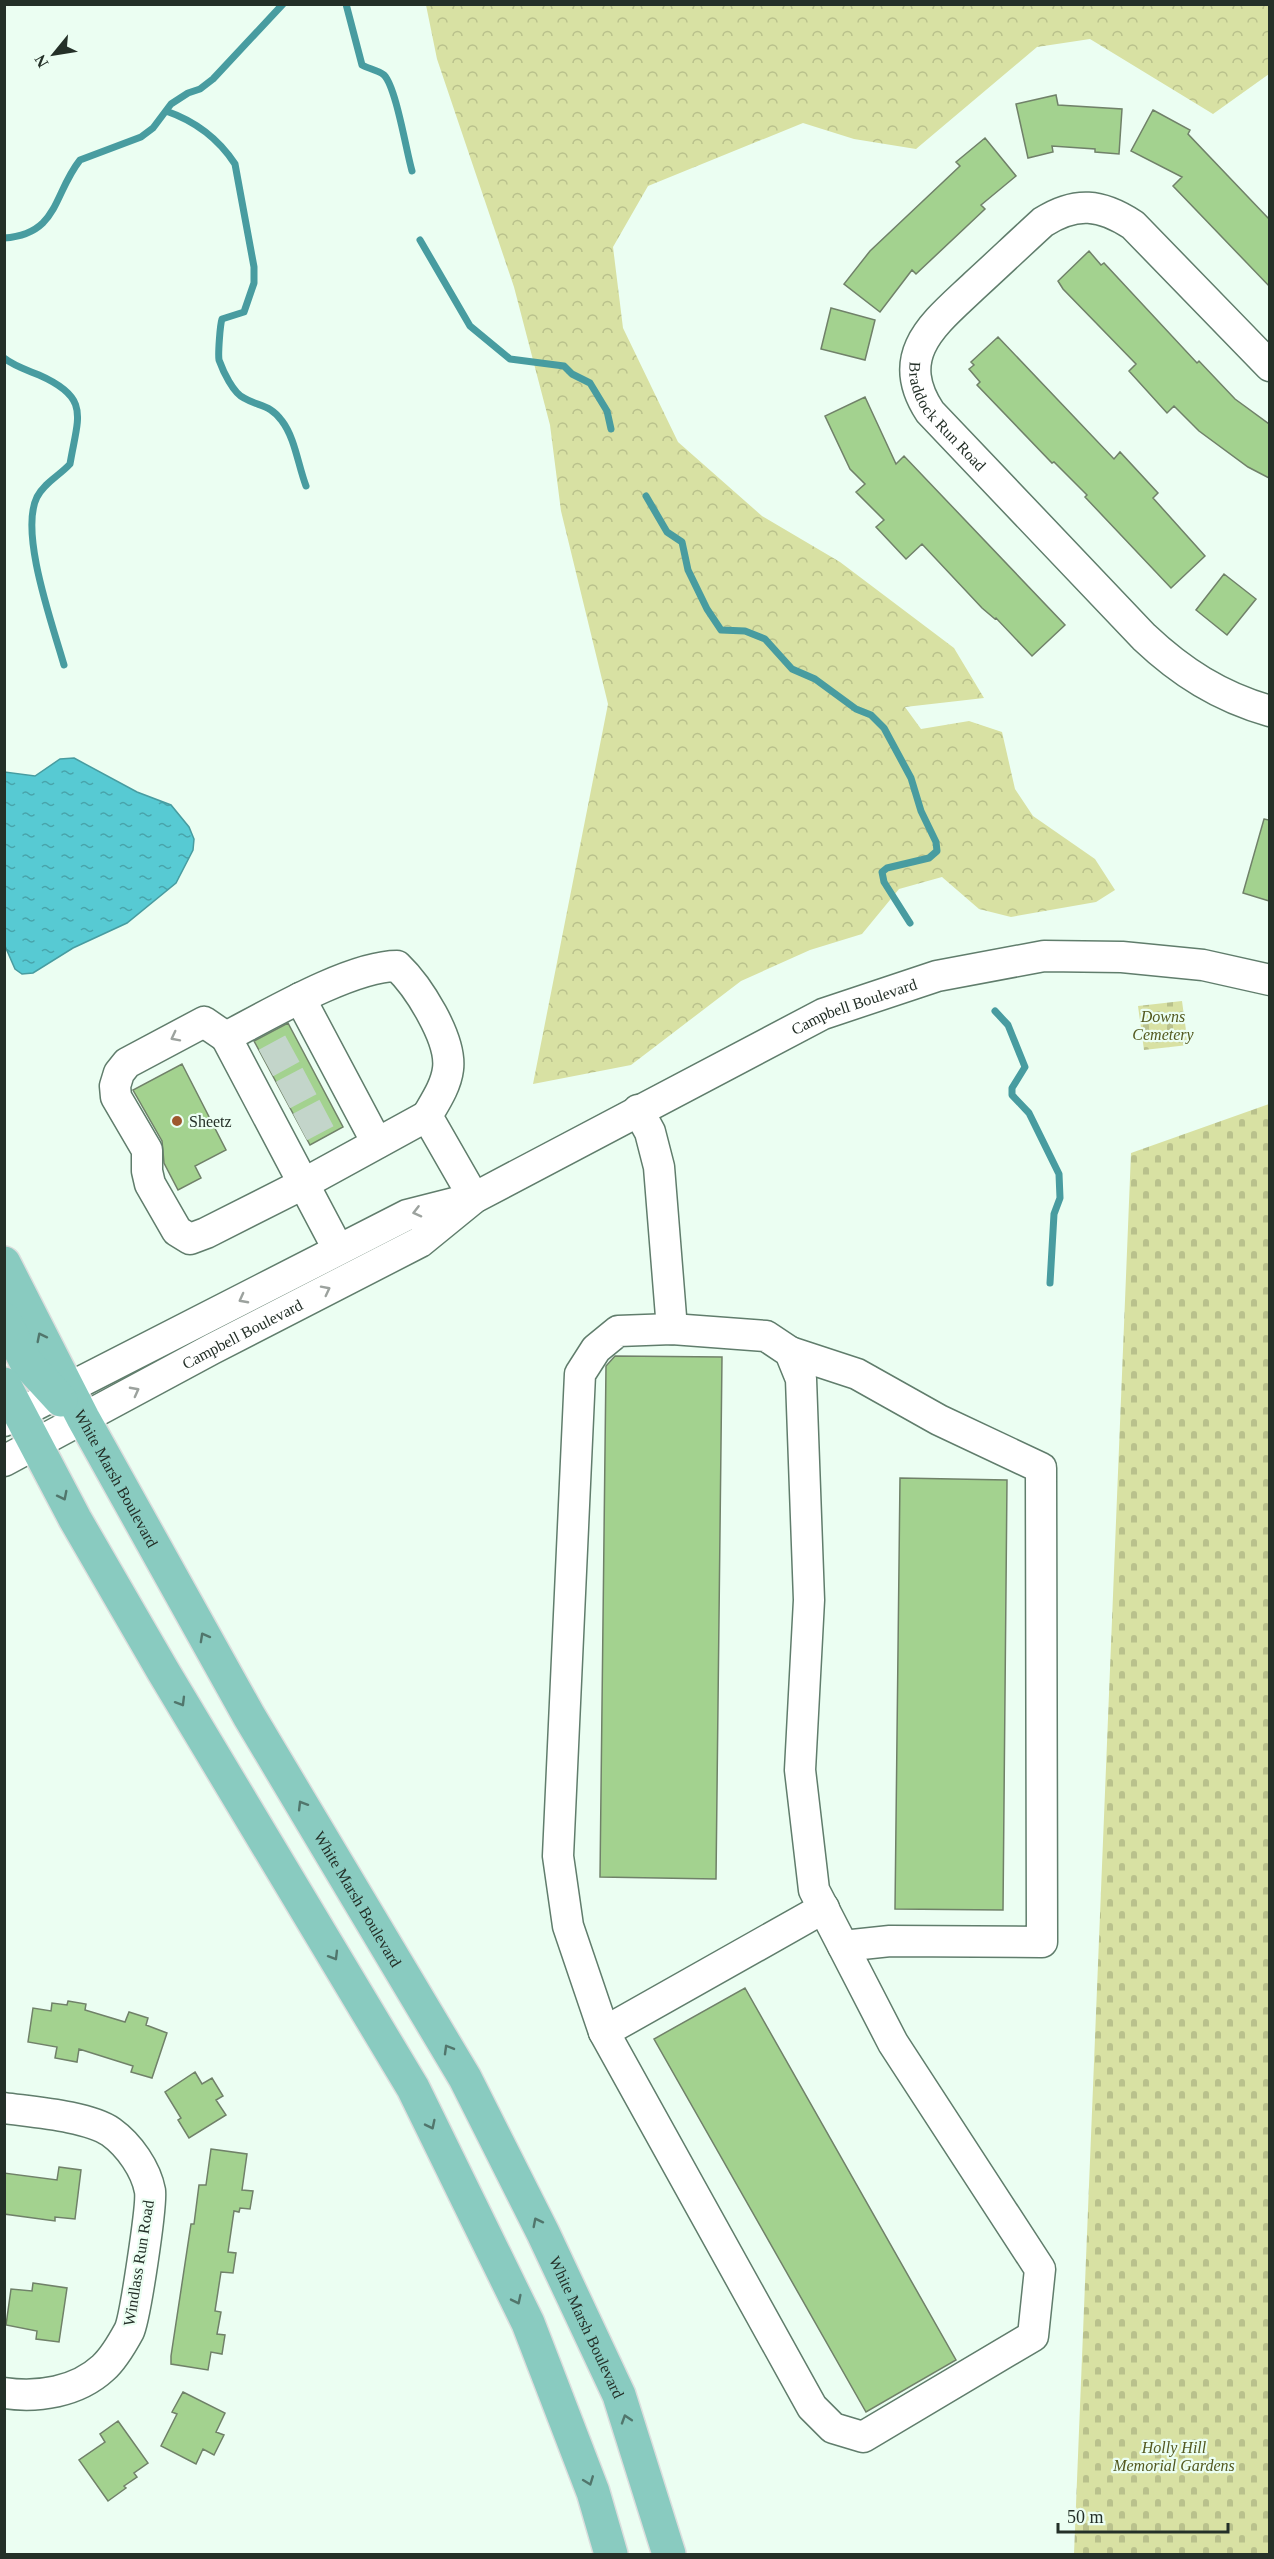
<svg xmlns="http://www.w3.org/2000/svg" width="1274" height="2559" viewBox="0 0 1274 2559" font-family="'Times New Roman',serif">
  <defs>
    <pattern id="forest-crowns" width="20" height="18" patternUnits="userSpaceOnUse" patternTransform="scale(1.5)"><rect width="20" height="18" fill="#d8e1a3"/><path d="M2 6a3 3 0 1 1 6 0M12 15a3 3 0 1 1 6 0" fill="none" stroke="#b9c18c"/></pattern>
    <pattern id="cemetery-stones" width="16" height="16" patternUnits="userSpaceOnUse" patternTransform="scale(1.5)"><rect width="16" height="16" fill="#d8e1a3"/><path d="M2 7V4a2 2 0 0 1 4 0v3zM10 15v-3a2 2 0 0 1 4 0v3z" fill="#b9c18c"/></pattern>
    <pattern id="water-ripples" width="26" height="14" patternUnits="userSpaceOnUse" patternTransform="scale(1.5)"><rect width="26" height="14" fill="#57cad3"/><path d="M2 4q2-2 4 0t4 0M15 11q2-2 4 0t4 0" fill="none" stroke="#48a4ab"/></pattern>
  </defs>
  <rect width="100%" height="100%" fill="#ebfef2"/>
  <path fill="url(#forest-crowns)" d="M426 5H1269V74L1213 114 1090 39 1037 47 916 149 854 139 803 123 648 186 613 247 623 328 678 442 762 516 840 562 954 648 984 698 905 707 921 729 969 721 1002 732 1015 789 1033 816 1095 859 1115 890 1096 902 1011 917 979 909 942 877 899 889 862 934 810 950 741 981 631 1065 533 1084 608 704 561 511 550 425 514 287 437 59Z"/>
  <path fill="url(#cemetery-stones)" d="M1182 1001 1188 1045 1144 1050 1138 1006Z
    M1269 1104V2554H1074L1131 1153Z"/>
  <path fill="url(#water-ripples)" stroke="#489ca0" stroke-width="1.5" d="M74 758 137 792 171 805 189 827 194 839 193 850 176 883 127 923 73 948 33 973 22 974 15 969 5 946V772L35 776 60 759Z"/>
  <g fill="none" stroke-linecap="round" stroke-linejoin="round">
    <path stroke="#489ca0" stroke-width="7" d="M346 4 362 65C369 69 378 70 384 75 396 87 406 150 412 171
      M166 111C195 121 218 138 235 164L254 267V283L244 312 222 319C220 325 218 354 219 360 223 371 233 393 244 398 259 407 270 404 282 421 295 438 298 465 306 486
      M4 238C59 234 53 194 80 160L141 137 153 128 171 104 188 93 200 89 213 79 283 4
      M420 240 470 326 510 359 564 366 572 374 590 383 607 411 611 429
      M4 358C14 366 27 370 39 375 91 398 78 416 70 464 59 476 45 482 37 497 19 533 53 626 64 665
      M646 496 667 532 682 542 688 570 707 609 721 630 745 631 765 639 792 669 815 679 856 709 871 715 884 728 911 778 921 811 936 842 937 851 929 858 887 868 882 872 884 882 910 923
      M995 1011 1008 1025 1025 1067 1012 1088V1095L1029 1113 1059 1174 1060 1198 1054 1214 1050 1283"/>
  </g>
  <path fill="#a3d28f" stroke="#708169" stroke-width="1.5" d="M1056 95 1058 105 1122 109 1119 154 1095 152V149L1052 146 1053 152 1028 158 1016 104Z
    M1153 110 1190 130 1188 134 1269 219V286L1173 186 1182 177 1131 151Z
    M985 138 1016 176 981 205 985 209 916 274 912 270 880 312 844 284 870 251 960 166 956 162Z
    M1089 251 1101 265 1104 263 1197 363 1199 361 1235 399 1269 424V478L1248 467 1199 431 1174 406 1167 413 1129 371 1136 364 1063 289 1058 281Z
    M831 308 875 320 865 360 821 349Z
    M998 337 1114 459 1120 452 1158 493 1153 498 1205 556 1171 588 1085 497 1087 495 1054 462 1052 463 977 385 980 382 969 369 974 365 971 362Z
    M865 397 896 464 904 456 1065 625 1032 656 996 618 995 619 982 608 922 544 906 559 876 527 884 520 856 492 865 484 850 469 825 416Z
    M1224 574 1256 599 1227 635 1196 610Z
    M1264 819 1269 820V901L1243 893Z
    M288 1023 343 1127 310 1145 254 1041Z
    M182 1064 226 1150 195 1166 201 1178 178 1190 164 1163 162 1141 133 1090Z
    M615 1356 722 1357 716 1879 600 1877 606 1366Z
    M900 1478 1007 1480 1003 1910 895 1909Z
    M745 1988 956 2360 866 2412 654 2039Z
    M68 2001 86 2004 85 2010 125 2022 129 2012 148 2018 146 2025 167 2033 152 2078 131 2072 133 2066 79 2049 77 2062 55 2058 57 2047 28 2042 33 2008 51 2011 52 2003 67 2005Z
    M195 2072 202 2084 212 2078 223 2096 216 2100 226 2115 189 2138 178 2120 181 2118 165 2092Z
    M211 2149 247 2154 242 2190 253 2191 250 2209 240 2208 239 2212 234 2211 228 2252 236 2253 233 2273 221 2272 215 2311 221 2312 217 2334 225 2335 222 2354 211 2352 208 2370 171 2364V2356L191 2224H194L199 2185H206Z
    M59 2167 81 2170 75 2219 55 2217V2221L4 2214V2173L57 2180Z
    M33 2283 67 2288 59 2342 36 2339 37 2331 6 2325 11 2289 32 2291Z
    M183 2392 225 2413 216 2432 224 2435 214 2455 203 2449 196 2464 161 2446 177 2414 172 2412Z
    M118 2421 148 2463 134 2473 137 2477 124 2486 126 2488 108 2501 79 2460 105 2442 100 2434Z"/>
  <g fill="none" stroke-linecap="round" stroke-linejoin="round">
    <path stroke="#c3d5ca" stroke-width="30" stroke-dasharray="30 15" stroke-linecap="butt" d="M266 1063 299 1045
      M283 1095 317 1077
      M300 1127 334 1109"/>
    <defs>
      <g id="minor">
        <path id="s1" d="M1270 366 1133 225C1101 204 1076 201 1043 222 1020 243 998 264 975 285 935 323 892 354 930 412L1144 637C1181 672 1220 697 1270 711"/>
        <path d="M300 998 377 1143"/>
        <path d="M226 1037 204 1022 127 1063 119 1073 115 1086 116 1097 147 1150V1171L150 1184 177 1231 190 1239 206 1233 303 1184 427 1116"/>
        <path d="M638 1110 650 1132 659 1167 672 1329"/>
        <path d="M338 1249 226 1037C268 1015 351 966 397 966 418 986 452 1039 448 1069 446 1086 435 1102 427 1116L474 1198"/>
        <path d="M672 1329 766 1336 790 1352 801 1379 809 1600 800 1770 814 1890 893 2043 1040 2269 1033 2336 863 2437 833 2428 812 2407 604 2032 568 1926 558 1856 580 1374 596 1349 618 1331Z"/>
        <path d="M790 1352 857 1374 939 1420 1041 1468 1042 1942 890 1941 843 1946"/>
        <path d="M4 1421 407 1215 466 1200"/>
        <path id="s2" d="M4 1461 212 1349 420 1242 474 1198 823 1014 937 976 1044 956 1122 957 1203 965 1270 980"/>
        <path d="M604 2032 824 1908"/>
        <path d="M4 2108C32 2112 88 2116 111 2132 129 2145 146 2169 150 2191 152 2205 135 2319 129 2331 123 2342 112 2360 103 2368 77 2392 38 2398 4 2393"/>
      </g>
      <g id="major">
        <path id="s3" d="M4 1263 83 1418 249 1716 465 2078 543 2233 619 2395 669 2554"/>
        <path d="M4 1319 26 1362 61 1400"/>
        <path d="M4 1384 75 1519 163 1671 413 2088 528 2323 593 2492 611 2554"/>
      </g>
    </defs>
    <use href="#minor" stroke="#607d6c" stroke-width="33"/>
    <use href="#major" stroke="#dcdedd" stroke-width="36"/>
    <use href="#minor" stroke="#fff" stroke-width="30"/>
    <use href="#major" stroke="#89cbc0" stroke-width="33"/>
  </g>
  <defs><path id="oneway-chevron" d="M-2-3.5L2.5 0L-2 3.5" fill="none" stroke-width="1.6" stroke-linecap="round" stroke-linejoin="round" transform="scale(1.5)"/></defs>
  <g stroke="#9ca29e">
    <use href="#oneway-chevron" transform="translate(175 1037) rotate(153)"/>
    <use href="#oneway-chevron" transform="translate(417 1212) rotate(166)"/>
    <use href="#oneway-chevron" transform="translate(326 1290) rotate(-27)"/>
    <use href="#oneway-chevron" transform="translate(243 1299) rotate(152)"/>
    <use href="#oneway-chevron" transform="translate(135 1391) rotate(-28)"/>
  </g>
  <g stroke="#51766c">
    <use href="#oneway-chevron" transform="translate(41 1337) rotate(-117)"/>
    <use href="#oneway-chevron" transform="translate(63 1496) rotate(63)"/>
    <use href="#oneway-chevron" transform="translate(204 1637) rotate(-119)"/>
    <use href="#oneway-chevron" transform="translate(181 1702) rotate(59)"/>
    <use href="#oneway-chevron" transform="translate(302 1805) rotate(-121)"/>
    <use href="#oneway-chevron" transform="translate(334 1956) rotate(59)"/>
    <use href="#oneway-chevron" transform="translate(448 2049) rotate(-120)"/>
    <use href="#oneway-chevron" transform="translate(431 2125) rotate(64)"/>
    <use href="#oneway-chevron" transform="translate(537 2222) rotate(-117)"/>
    <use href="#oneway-chevron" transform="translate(517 2300) rotate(64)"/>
    <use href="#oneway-chevron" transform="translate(626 2419) rotate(-108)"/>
    <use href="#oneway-chevron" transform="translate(589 2481) rotate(69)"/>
  </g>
  <circle fill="#9e582e" stroke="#ebfef2" stroke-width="2" cx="177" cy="1121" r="6"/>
  <g text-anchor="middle" stroke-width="4.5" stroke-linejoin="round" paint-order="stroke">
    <g font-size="16" fill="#243028" stroke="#ebfef2">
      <text dy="6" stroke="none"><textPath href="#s1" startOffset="550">Braddock Run Road</textPath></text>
      <text dy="6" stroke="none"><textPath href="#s2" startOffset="966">Campbell Boulevard</textPath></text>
      <text dy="6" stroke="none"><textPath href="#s2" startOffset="270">Campbell Boulevard</textPath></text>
      <text dy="6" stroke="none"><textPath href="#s3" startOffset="243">White Marsh Boulevard</textPath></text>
      <text dy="6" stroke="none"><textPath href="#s3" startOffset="728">White Marsh Boulevard</textPath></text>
      <text transform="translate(138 2263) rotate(-81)" y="6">Windlass Run Road</text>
      <text dy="6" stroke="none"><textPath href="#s3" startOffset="1214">White Marsh Boulevard</textPath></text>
    </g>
    <g font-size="16" font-style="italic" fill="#53591f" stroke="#ebfef2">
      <text x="1163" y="1022">Downs<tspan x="1163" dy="18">Cemetery</tspan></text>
      <text x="1174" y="2453">Holly Hill<tspan x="1174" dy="18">Memorial Gardens</tspan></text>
    </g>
    <g font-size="16" fill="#243028" stroke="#ebfef2" text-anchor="start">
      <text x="189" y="1127">Sheetz</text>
    </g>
  </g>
  <rect width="1274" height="2559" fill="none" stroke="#243028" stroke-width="12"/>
  <g transform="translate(54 54) rotate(240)" stroke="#ebfef2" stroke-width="4.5" paint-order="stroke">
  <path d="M0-4.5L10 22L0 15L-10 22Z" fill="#243028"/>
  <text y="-9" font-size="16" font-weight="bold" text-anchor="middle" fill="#243028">N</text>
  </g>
  <path d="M1058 2523v9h170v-9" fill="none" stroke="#243028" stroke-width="3"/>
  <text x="1067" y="2523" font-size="18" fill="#243028" stroke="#ebfef2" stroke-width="4.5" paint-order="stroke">50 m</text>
</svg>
